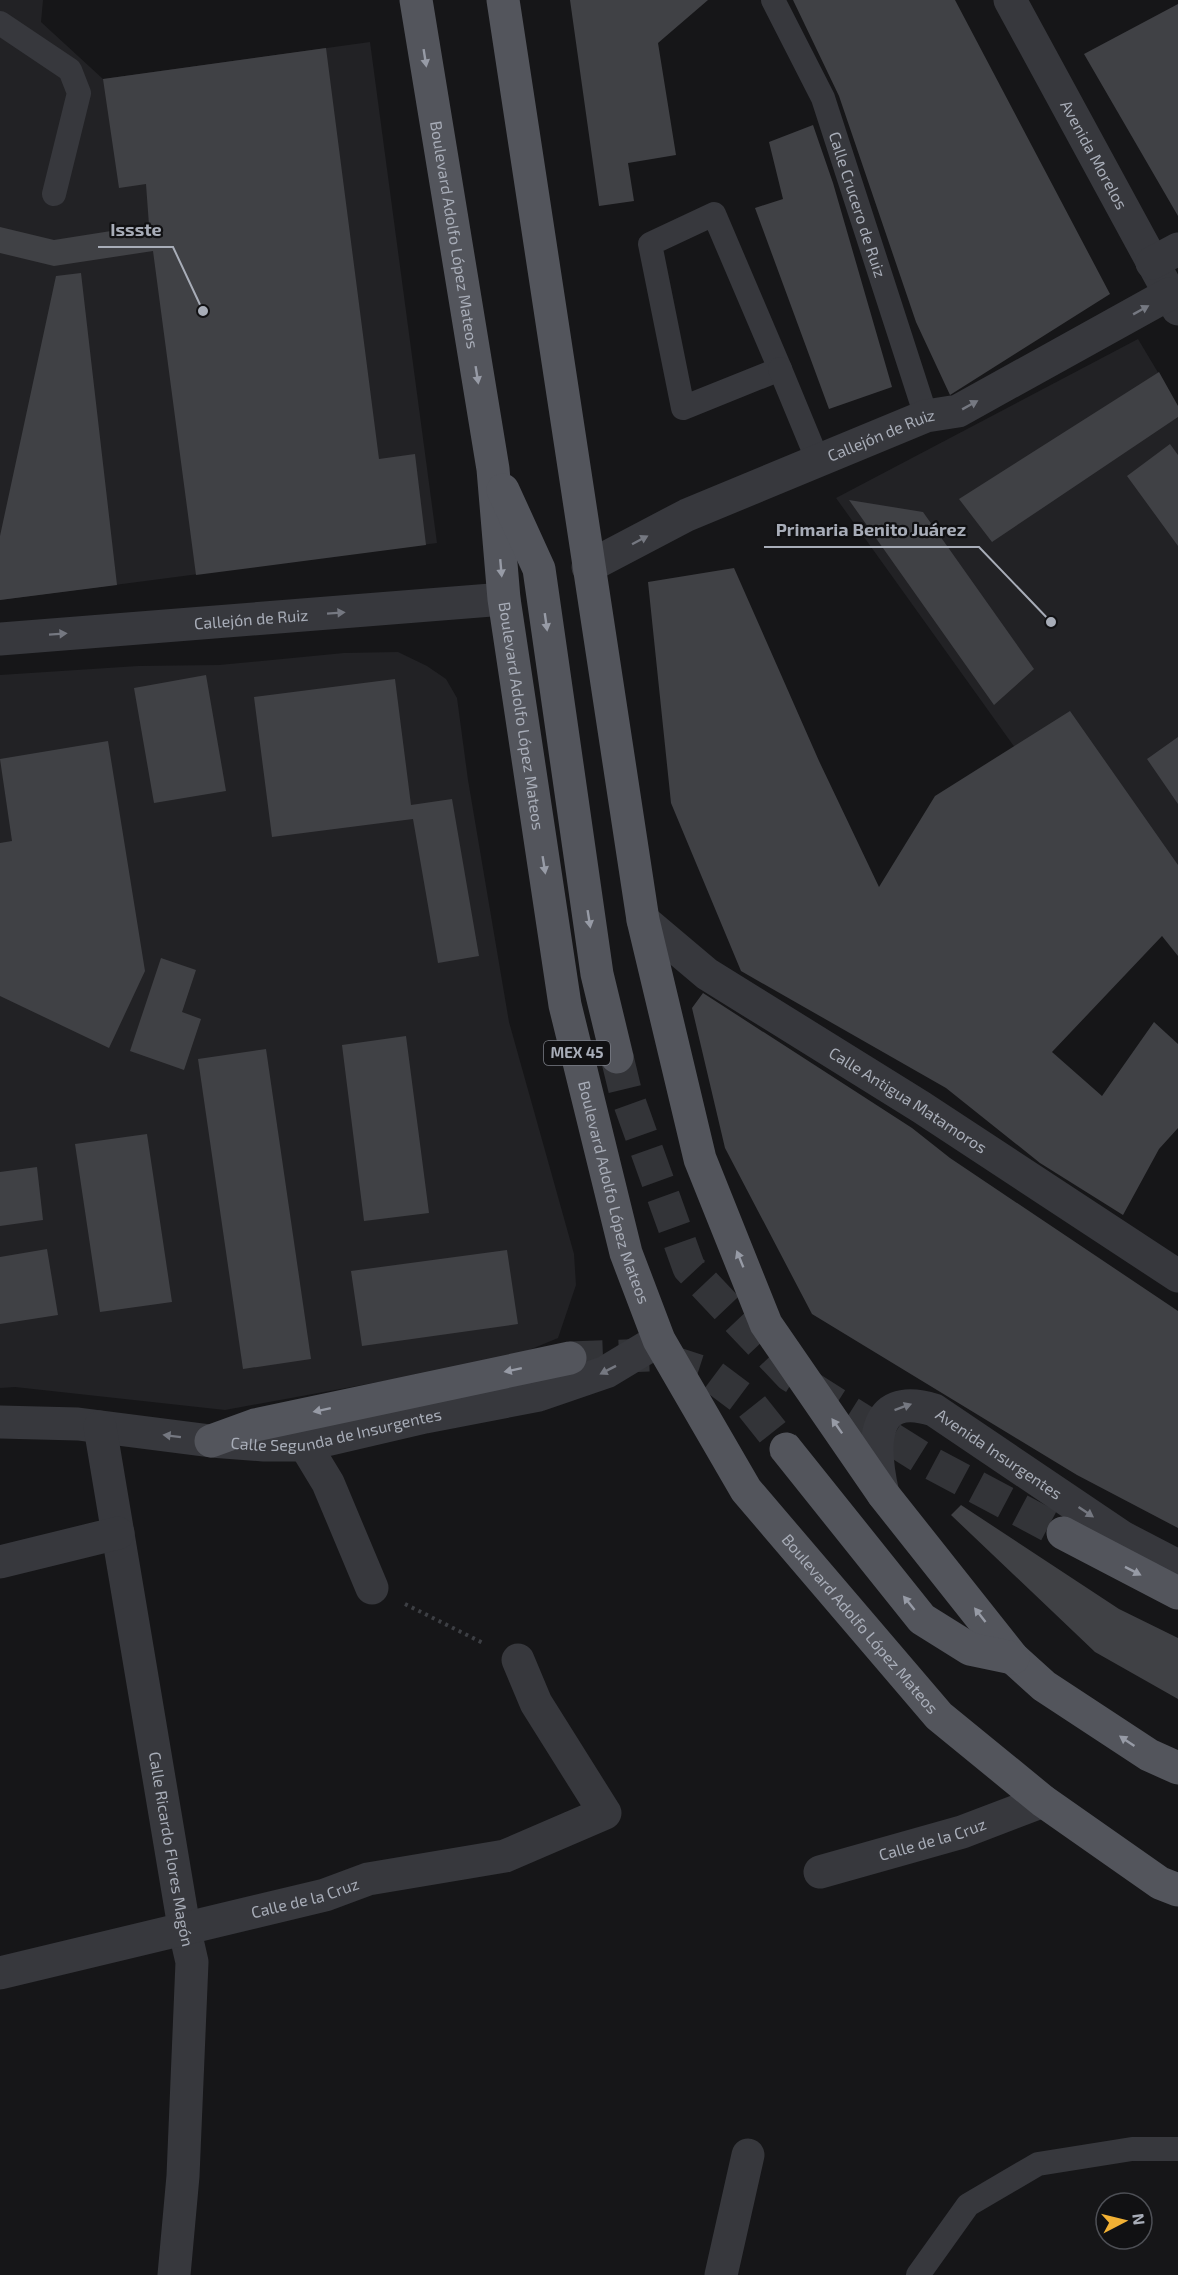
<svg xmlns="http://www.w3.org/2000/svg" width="1178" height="2275" viewBox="0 0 1178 2275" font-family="'Exo 2',sans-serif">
  <rect width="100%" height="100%" fill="#161618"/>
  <path fill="#222225" d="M0 0H43L41 22 103 79 370 42 437 543 0 600Z
    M1138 339 1178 406V903L1013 745 836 498Z
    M398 652 427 666 446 679 457 698 468 780 509 1022 574 1254 576 1285 558 1338 510 1358 225 1410 15 1387 0 1388V675L138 666 219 665 344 653Z"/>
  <path fill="#404145" d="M570 0H708L658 43 676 155 628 163 634 201 599 206Z
    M793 0H955L1110 294 950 395 916 322 839 96Z
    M1178 4V216L1084 54Z
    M326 48 379 459 415 454 426 545 196 575 153 251 54 266 0 253V227L54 240 149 225 146 184 119 188 103 79Z
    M813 125 833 183 892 387 829 409 755 208 783 199 769 142Z
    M81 273 117 585 0 600V536L56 276Z
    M1159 372 1178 406V417L992 542 959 499Z
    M1170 444 1178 455V546L1127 476Z
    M849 500 923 512 1034 669 994 705Z
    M734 568 819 761 879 887 935 796 1070 711 1178 865V956L1162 936 1052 1052 1102 1096 1154 1022 1178 1044V1128L1159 1149 1123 1215 1040 1163 946 1088 741 971 671 803 648 582Z
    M206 675 226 791 154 803 134 688Z
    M395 679 411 805 452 799 479 956 438 963 413 819 272 837 254 697Z
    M1178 737V804L1147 759Z
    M108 741 145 971 109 1048 0 996V843L12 841 0 759Z
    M161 958 196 970 182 1012 201 1019 184 1070 130 1051Z
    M703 993 912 1128 950 1158 1178 1311V1528L1077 1475 812 1314 725 1148 692 1008Z
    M406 1036 429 1213 364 1221 342 1045Z
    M266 1049 311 1359 243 1369 198 1059Z
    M147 1134 172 1302 100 1312 75 1144Z
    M37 1167 43 1220 0 1226V1172Z
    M47 1249 58 1315 0 1324V1257Z
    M507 1250 518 1324 362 1346 351 1271Z
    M961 1505 1119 1609 1178 1638V1699L1095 1652 951 1515Z"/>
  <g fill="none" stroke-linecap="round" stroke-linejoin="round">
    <path stroke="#333438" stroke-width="33" stroke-dasharray="33 16" stroke-linecap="butt" d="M617 1057 625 1090 689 1268 790 1375 927 1461 1063 1533
      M570 1358 649 1355 711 1375 751 1405 786 1449"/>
    <path stroke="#3d3f44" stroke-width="4" stroke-dasharray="3 4.5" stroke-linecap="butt" d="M405 1604 485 1644"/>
    <g stroke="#37383d" stroke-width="24">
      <path id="s1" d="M773 0 823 98 926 416"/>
      <path d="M0 23 70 70 79 93 54 194"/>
      <path d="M714 214 780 369 683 408 650 244Z"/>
      <path d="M780 369 818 461"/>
      <path d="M918 2275 968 2205 1038 2164 1132 2149H1178"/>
    </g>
    <g stroke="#37383d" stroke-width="33">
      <path id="s2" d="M1010 0 1178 309"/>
      <path d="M1152 263 1178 249"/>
      <path id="s3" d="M588 567 687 515 926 416 958 411 1169 294"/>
      <path id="s4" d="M0 639 504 599"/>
      <path id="s5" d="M643 920 707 974 921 1107 1178 1276"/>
      <path id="s6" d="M0 1422 78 1424 211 1441 264 1445H305L425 1417 539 1395 606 1372 659 1340"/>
      <path id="s7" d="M100 1427 184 1927 192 1962 183 2176 174 2275"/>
      <path d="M305 1445 328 1483 372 1588"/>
      <path id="s8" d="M883 1494C873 1450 868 1389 934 1410L1122 1537 1178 1566"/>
      <path d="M0 1562 118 1533"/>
      <path id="s9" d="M820 1872 962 1832 1043 1801"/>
      <path id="s10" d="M0 1973 325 1895 368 1879 505 1856 605 1813 536 1703 518 1660"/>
      <path d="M721 2275 748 2155"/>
    </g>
    <g stroke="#53555c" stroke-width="33">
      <path id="s11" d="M416 0 493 469 504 599 565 1005 626 1253 659 1340 746 1490 939 1716 1043 1801 1160 1883 1178 1890"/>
      <path d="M503 0 643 920 700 1159 766 1324 883 1494 1013 1658 1044 1686 1149 1755 1178 1768"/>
      <path d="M503 490 539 569 597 974 617 1057"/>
      <path d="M211 1441 255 1425 570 1358"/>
      <path d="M786 1449 922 1619 970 1649 1013 1658"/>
      <path d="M1063 1533 1178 1593"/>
    </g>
  </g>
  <defs><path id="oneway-solid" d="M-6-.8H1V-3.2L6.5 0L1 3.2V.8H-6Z" transform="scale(1.5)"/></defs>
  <g fill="#979ba6">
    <use href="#oneway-solid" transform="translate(425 58) rotate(81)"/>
    <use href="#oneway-solid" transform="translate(477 375) rotate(81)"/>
    <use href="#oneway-solid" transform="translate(501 568) rotate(85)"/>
    <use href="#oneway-solid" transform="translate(546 622) rotate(82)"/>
    <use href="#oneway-solid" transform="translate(544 865) rotate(81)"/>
    <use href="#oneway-solid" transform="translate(589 919) rotate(81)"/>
    <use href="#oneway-solid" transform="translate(740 1259) rotate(-112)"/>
    <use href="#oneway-solid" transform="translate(513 1370) rotate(168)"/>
    <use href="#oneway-solid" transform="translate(322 1410) rotate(168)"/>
    <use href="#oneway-solid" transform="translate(837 1426) rotate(-125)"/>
    <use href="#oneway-solid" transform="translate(1133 1571) rotate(27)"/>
    <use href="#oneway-solid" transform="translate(909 1603) rotate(-129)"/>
    <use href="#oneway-solid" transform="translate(980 1615) rotate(-128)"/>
    <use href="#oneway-solid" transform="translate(1127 1741) rotate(-146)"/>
  </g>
  <g fill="#757881">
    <use href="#oneway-solid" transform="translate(1141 310) rotate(-29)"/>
    <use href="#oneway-solid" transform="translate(970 405) rotate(-29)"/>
    <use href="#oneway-solid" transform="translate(640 540) rotate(-28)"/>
    <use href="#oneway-solid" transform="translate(336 613) rotate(-4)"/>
    <use href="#oneway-solid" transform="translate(58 634) rotate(-4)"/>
    <use href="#oneway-solid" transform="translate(608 1370) rotate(153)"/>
    <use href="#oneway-solid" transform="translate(903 1407) rotate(-20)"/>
    <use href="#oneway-solid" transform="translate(172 1436) rotate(-173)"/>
    <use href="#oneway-solid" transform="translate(1086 1512) rotate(34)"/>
  </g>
  <g text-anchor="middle" stroke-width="4.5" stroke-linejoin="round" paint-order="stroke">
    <rect fill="#111113" stroke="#7b7e86" stroke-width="1.5" x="544" y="1041" width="66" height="24" rx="4.5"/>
    <g font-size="15" font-weight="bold" fill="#a8adb8">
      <text x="577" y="1058">MEX 45</text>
    </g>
    <g font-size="16" fill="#a8adb8" stroke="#111113">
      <text dy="6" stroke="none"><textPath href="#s2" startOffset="176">Avenida Morelos</textPath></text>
      <text dy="6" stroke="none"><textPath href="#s1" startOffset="222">Calle Crucero de Ruiz</textPath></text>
      <text dy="6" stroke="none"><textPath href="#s11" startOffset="238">Boulevard Adolfo López Mateos</textPath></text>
      <text dy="6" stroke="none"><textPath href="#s3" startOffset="322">Callejón de Ruiz</textPath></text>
      <text dy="6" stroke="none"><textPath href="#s4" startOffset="252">Callejón de Ruiz</textPath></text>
      <text dy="6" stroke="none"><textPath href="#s11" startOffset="724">Boulevard Adolfo López Mateos</textPath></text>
      <text dy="6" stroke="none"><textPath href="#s5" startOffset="321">Calle Antigua Matamoros</textPath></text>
      <text dy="6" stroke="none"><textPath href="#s11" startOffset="1210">Boulevard Adolfo López Mateos</textPath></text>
      <text dy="6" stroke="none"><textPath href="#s6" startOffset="339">Calle Segunda de Insurgentes</textPath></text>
      <text dy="6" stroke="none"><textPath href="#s8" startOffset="210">Avenida Insurgentes</textPath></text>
      <text dy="6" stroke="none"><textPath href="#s11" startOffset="1714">Boulevard Adolfo López Mateos</textPath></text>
      <text dy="6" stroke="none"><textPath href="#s9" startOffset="117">Calle de la Cruz</textPath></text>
      <text dy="6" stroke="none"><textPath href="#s7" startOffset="428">Calle Ricardo Flores Magón</textPath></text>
      <text dy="6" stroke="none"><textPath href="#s10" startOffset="314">Calle de la Cruz</textPath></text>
    </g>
  </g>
  <path fill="none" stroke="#a8adb8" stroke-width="2" d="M203 311L173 247H98M1051 622L979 547H764"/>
  <g fill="#a8adb8" stroke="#111113" stroke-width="2">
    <circle cx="203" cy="311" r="6"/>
    <circle cx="1051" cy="622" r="6"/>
  </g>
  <g font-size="18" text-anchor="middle" font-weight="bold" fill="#a8adb8" stroke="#111113" stroke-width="4.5" stroke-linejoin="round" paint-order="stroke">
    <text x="136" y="236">Issste</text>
    <text x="871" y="536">Primaria Benito Juárez</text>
  </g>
  <g transform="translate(1124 2221) rotate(83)"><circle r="28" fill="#111113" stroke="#4d4f55" stroke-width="1.5"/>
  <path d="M0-4.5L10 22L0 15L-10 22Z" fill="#f2b134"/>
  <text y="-9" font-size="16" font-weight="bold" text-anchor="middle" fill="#a8adb8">N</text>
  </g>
</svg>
